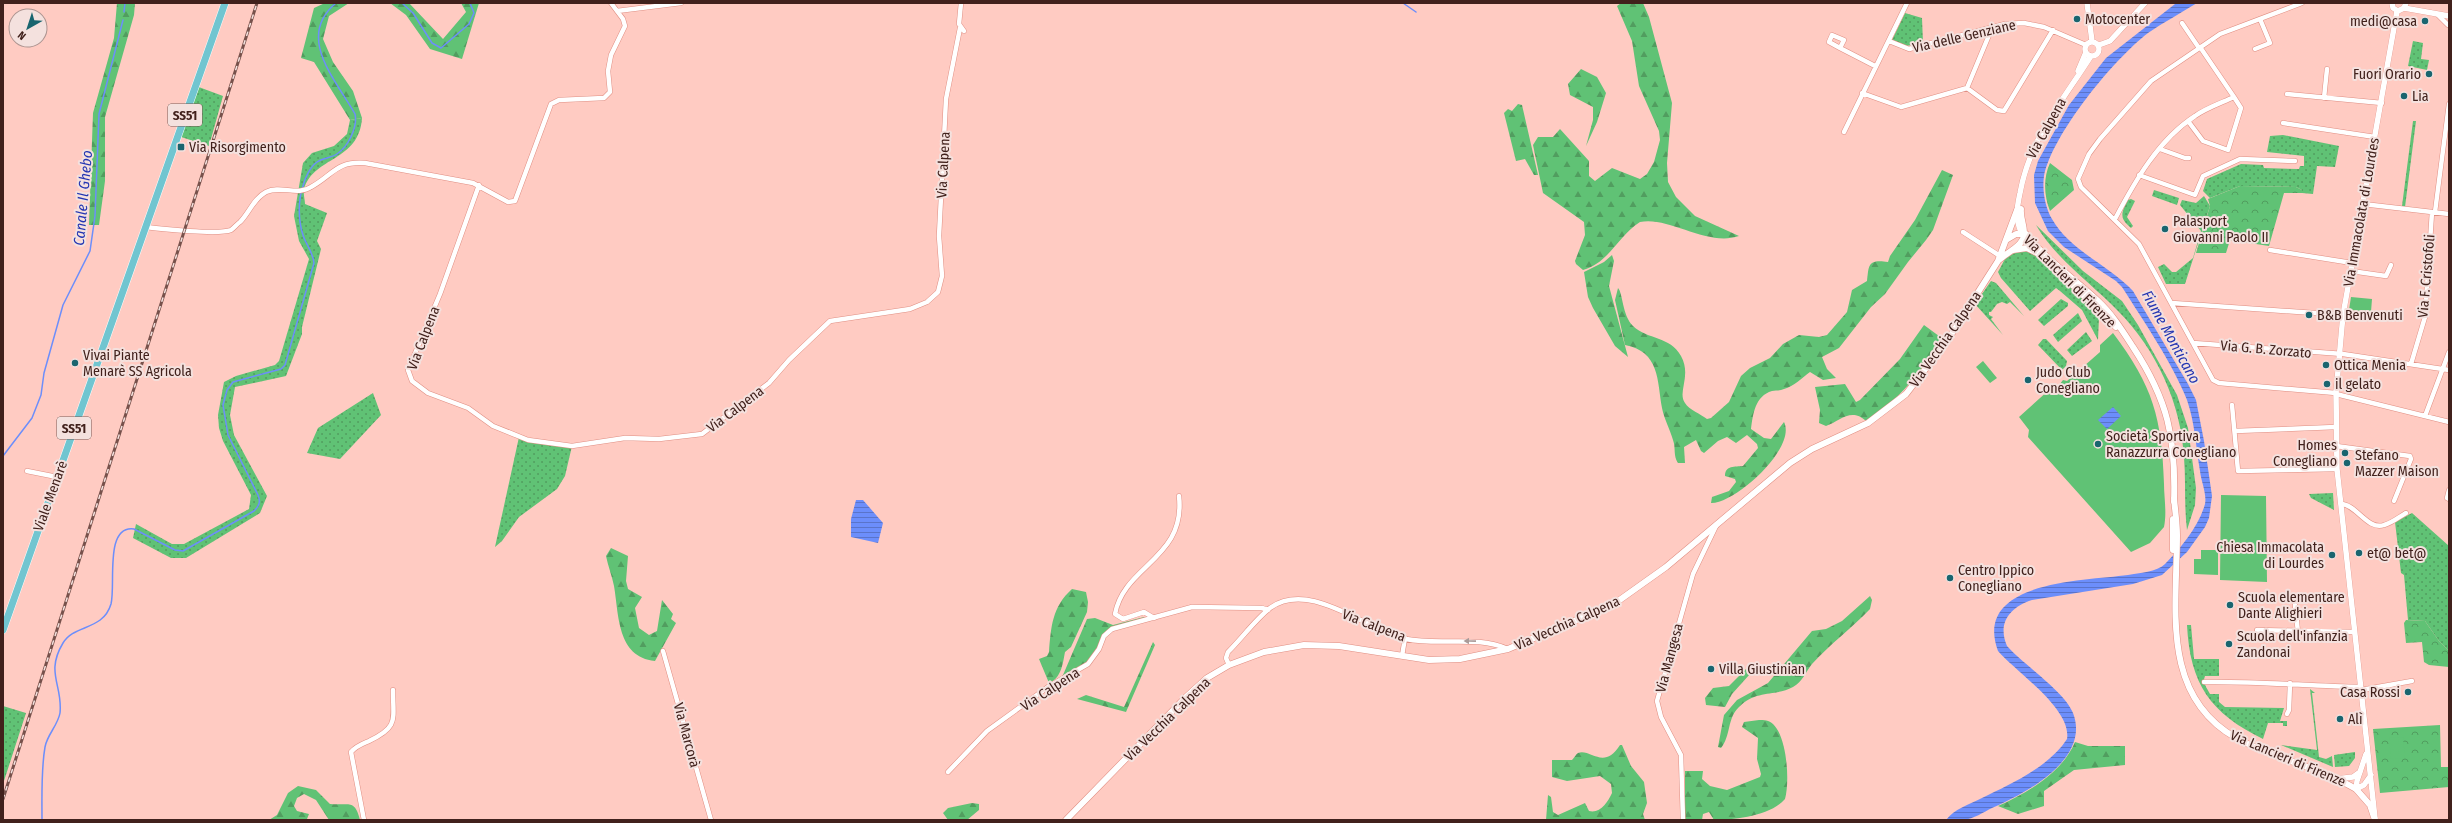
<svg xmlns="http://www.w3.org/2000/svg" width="2452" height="823" viewBox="0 0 2452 823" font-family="'Fira Sans Condensed',sans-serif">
  <defs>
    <pattern id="grass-dots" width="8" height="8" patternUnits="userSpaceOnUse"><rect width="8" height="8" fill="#60c275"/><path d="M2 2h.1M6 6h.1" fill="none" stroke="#519d5f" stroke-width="1.8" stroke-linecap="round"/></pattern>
    <pattern id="forest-firs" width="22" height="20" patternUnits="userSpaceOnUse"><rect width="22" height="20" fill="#60c275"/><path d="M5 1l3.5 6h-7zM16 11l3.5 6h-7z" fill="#519d5f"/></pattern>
    <pattern id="park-crowns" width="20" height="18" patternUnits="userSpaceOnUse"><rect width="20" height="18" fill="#60c275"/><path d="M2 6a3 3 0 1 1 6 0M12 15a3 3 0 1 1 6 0" fill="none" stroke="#519d5f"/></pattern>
    <pattern id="water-rules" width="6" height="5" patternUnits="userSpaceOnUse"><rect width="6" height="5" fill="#6c8efb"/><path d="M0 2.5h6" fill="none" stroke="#5a74ca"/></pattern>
  </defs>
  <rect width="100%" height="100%" fill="#ffcbc2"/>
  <path fill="url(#grass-dots)" d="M1905 13 1922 18 1923 43 1906 46 1892 40Z
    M2413 41 2423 43 2421 59 2429 60 2427 70 2408 66Z
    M196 86 223 96 209 146 178 136Z
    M362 118C359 162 314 156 304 189 303 193 305 200 305 204L327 213 317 241 321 249 302 327V334L286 376 235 387 230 415 234 435 267 496 260 513 186 558H171L133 538 136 524 172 544H184L249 509 251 495 223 441 219 428 218 415 224 382 236 376 275 365 279 361 309 259 299 241 294 216 303 163 312 153 334 146 347 134 350 120Z
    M2413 121H2416L2405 207 2402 206Z
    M2283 135 2339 146 2335 167 2317 166 2313 194 2302 193V190L2296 187 2240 186 2210 198 2203 191 2207 179 2241 164 2263 165 2264 168 2299 169 2300 166H2304V156L2267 152 2270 136Z
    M2154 190 2179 198 2177 205 2152 196Z
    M2204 196 2210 206 2185 284H2166L2158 267 2164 264 2172 272H2176L2193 258 2201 231 2180 205 2182 200 2196 203Z
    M2131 199 2135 201 2127 217 2133 226 2131 228C2119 218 2121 213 2128 200Z
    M2036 225 2083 271 2122 301 2138 325 2177 395 2188 428 2196 488 2195 505 2187 530C2184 506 2186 482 2184 457 2181 403 2156 349 2118 311 2092 284 2054 257 2036 225Z
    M2022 250 2037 254 2095 309 2099 317 2098 340 2082 310 2060 291 2056 288 2030 311 2001 278 1998 272 2006 257Z
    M1991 281 1996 283 2024 316 2010 302 2007 304 2002 302 1997 304 1991 312H1989V315L1993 317 1991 319 2003 335 1975 304Z
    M2061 299 2068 303V306L2044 326 2038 320Z
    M2078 313 2082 321 2058 342 2053 335Z
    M2086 332 2092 341 2072 356 2067 350Z
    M2043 339H2046L2067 361 2066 366 2062 370 2038 345Z
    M373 393 381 415 340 459 307 453 318 428Z
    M519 437 572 446 565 476 557 489 519 517 502 541 495 547Z
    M2333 493 2334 510 2311 498 2309 494Z
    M2412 513 2449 546V651L2439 641 2425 621 2408 620 2404 575 2401 573 2395 522Z
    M2187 625H2191L2194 659H2219V676H2205C2202 683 2207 688 2210 694H2219V702L2225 707 2284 708 2280 721H2287V726H2283V723H2268L2263 739C2210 713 2190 684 2187 625Z
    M2310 689 2315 693H2312L2319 757 2326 759 2332 756 2333 767 2281 745 2317 750Z
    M3 706 26 713 3 784Z
    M2355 752V758L2349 766 2335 767 2334 755Z"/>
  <path fill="url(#forest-firs)" d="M117 3H135L134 15 105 117V181L99 225H89L93 113 114 38Z
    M325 3H349L329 16 323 39 333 62 353 91 362 118 350 120 314 62 301 58 314 8Z
    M390 3H409L443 39 466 12 461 3H479L462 59 430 49 406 15Z
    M1621 3H1643L1649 17 1672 103 1667 163 1668 182 1676 197 1695 216 1739 236C1707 247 1669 216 1640 222 1618 236 1609 263 1583 270L1576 264 1575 261 1585 235 1584 222 1543 193 1533 145 1538 137H1553L1560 129 1589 161V176L1595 181 1612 168 1640 179 1647 174 1654 162 1660 140 1659 131 1639 86 1632 41 1617 6Z
    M1581 69 1597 77 1606 93 1597 122 1586 146 1593 120V107L1570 95 1568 84Z
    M1518 104 1522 105 1538 175H1534L1525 159 1516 161 1504 113 1508 109 1512 111Z
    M1942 170 1953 175 1933 230 1926 240 1908 262 1885 294 1871 307 1839 348 1822 357 1827 369 1836 378 1823 380 1810 372C1802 378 1794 386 1784 389 1780 391 1776 390 1772 391 1755 396 1753 414 1751 429L1764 438 1771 439 1784 422C1797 448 1735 504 1711 503L1712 497 1729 491 1736 482 1735 479 1725 476C1725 465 1735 467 1743 466L1758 448 1757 444 1747 435 1736 443 1727 437 1718 441 1704 453 1701 451 1696 440 1684 447 1685 463H1678C1673 456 1676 448 1673 440 1670 429 1664 419 1662 408 1657 380 1660 352 1625 345L1615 300 1618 288C1623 293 1622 315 1633 326 1648 340 1670 336 1681 356 1692 376 1677 392 1685 403 1689 410 1701 414 1707 419L1711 418 1729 402 1741 376 1750 368 1770 358 1783 344 1799 335 1819 337 1827 335 1847 312 1852 290 1867 281C1869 266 1867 259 1888 262L1890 256 1915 220Z
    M1612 255 1614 261 1609 286 1628 357 1615 346 1593 308 1588 297 1584 272 1604 262Z
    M1924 325 1943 339C1921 371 1899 401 1866 421 1851 407 1840 421 1826 426L1819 423 1820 410 1815 387 1845 384 1856 402 1860 400 1900 359Z
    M611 548 628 556 626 581 628 589 642 597 635 608 639 628 649 635 657 631 662 600 673 614 671 619 676 623 655 661C617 657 619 615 614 586 612 576 608 566 606 556Z
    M1072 589 1086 592 1088 602 1087 612 1071 647 1065 652C1063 663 1061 679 1049 683L1039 659 1047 656 1049 652C1051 627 1052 607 1072 589Z
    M1870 596 1872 600 1870 609C1852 628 1830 644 1812 664 1805 673 1803 681 1793 687 1775 697 1757 689 1739 707 1727 718 1731 736 1721 748L1718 747 1724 715 1737 700 1768 683 1812 631 1826 629 1842 621Z
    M1144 617 1147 618 1145 622 1109 631 1089 662 1058 681 1063 675 1087 619 1095 618 1113 625Z
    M1153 642 1155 645 1126 712 1077 699 1086 695 1124 707Z
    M1748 667 1750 674 1732 694 1725 707 1706 705 1705 698 1713 688 1729 686Z
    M1759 720C1764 720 1769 720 1773 724 1787 737 1790 781 1785 799 1771 816 1734 820 1714 820L1709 812 1703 814 1702 820H1685V771H1703L1702 779 1710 786 1727 790 1760 777 1761 774 1757 759 1758 738 1742 727 1744 722Z
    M2075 742 2088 746H2125V765L2074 770 2044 791V806L2018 814 1998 806C2027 793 2062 773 2075 742Z
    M1620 745H1622L1631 766 1644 782 1647 803 1643 814 1645 820H1546L1548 795 1551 797 1553 812 1558 815 1585 803 1589 811C1600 814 1608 802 1612 793L1611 784 1600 776 1567 781 1552 777V760H1572C1574 758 1576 754 1578 753 1590 748 1604 771 1620 745Z
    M298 786 316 790 330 804C348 806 355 798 360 820H329L316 800 304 794 297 798 294 806 297 811 309 814 307 819 269 820 277 815 288 793Z
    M972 803 979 804V810L967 820H948L943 813 948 808Z"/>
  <path fill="url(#park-crowns)" d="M2050 163 2072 180 2074 190 2050 211C2044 196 2043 178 2050 163Z
    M2240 186 2296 187 2302 190V193H2284L2269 246 2230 240 2226 253H2196L2210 206 2208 199Z
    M2406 620 2425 621 2439 641 2449 651V667L2429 665 2424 662 2422 642 2406 643 2404 623Z
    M2440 725 2441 767H2448L2449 787 2380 793 2373 729Z"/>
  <path fill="#60c275" d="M2351 297 2372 299 2371 312 2349 310Z
    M2113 333C2153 386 2162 418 2164 484 2164 497 2167 513 2164 527L2150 543 2131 552 2028 437 2029 430 2019 417 2050 389 2053 393 2063 380 2067 381 2100 352V345Z
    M1983 361 1997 378 1990 383 1976 367Z
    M2221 495 2266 496 2267 582 2220 580Z
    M2201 550H2218V575L2194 574V559H2201Z
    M2403 737 2405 758 2391 759 2389 738Z"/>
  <path fill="url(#water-rules)" d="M2197 3C2181 13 2164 22 2148 33 2114 59 2053 133 2044 176 2042 190 2045 207 2052 219 2070 251 2109 265 2133 291L2188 384 2196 400 2204 441 2212 496 2209 518 2205 527 2187 552 2162 575 2133 584 2032 600C2010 607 1997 623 2007 646 2024 665 2065 692 2073 713 2091 759 2025 794 1992 808 1984 812 1973 819 1964 820 1958 821 1952 820 1946 820 1954 809 1970 804 1982 798 2011 784 2049 767 2067 739 2072 709 2016 672 1998 651 1972 580 2085 581 2128 575 2139 573 2157 572 2165 564 2181 548 2199 526 2205 504 2207 494 2201 481 2200 471 2196 448 2195 423 2187 400 2172 362 2144 322 2122 287L2116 281 2064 247 2048 231 2035 203 2034 175 2038 161 2069 105 2106 58 2175 4Z
    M2113 407 2121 416 2107 429 2098 420Z
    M856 500H863L883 523 878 543 851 537V519Z"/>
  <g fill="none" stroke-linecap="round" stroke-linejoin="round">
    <path stroke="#6c8efb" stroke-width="1.5" d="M402 3 413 13 432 43 441 48 469 24 474 13 470 3
      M1403 3 1416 12
      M124 12 125 3
      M3 456 32 418 41 395 44 373 63 305 90 251 95 216 99 114 123 20
      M42 820C42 796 41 770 45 747 47 735 58 725 60 713 63 685 45 673 63 643 74 624 103 631 111 604 116 585 104 525 134 529L175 550 183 551 254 511C259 506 261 502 258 495L228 435 223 405 227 390 233 382 281 369 285 365 314 263C313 252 306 245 303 235 298 220 298 200 303 186 305 178 310 167 317 162 322 158 331 158 337 154 348 147 358 127 355 114 336 80 295 37 336 3"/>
    <defs>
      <path id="minor" d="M961 3 959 24 964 31
        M2302 3 2220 34 2151 81 2100 139 2089 154 2078 179 2081 187 2139 244 2213 380 2219 383 2336 393
        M617 11 681 3
        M2438 15 2448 25
        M2182 23 2199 48
        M1889 41 1909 49 2005 24 2024 23 2044 27 2086 45
        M2200 47 2234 97
        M1840 48 1829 42 1832 35 1844 40 1840 48 1875 66
        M2255 49 2270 43 2260 19
        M1967 88 1992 28
        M1862 93 1901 107 1967 88 1997 110 2004 111 2053 30
        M2287 94 2382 103
        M2324 98 2327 69
        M2283 123 2375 137
        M1844 132 1907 3
        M2160 149 2185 158H2189
        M2139 175 2195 195 2203 176 2240 159 2295 161
        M479 185 440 294 408 370 412 381 428 393 468 408 493 426 528 440 572 446 625 438 659 439 702 434 769 383 789 360 830 321 910 309 927 302 938 292 942 276 939 236 946 99 960 28
        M2363 204 2449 214
        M2435 212 2449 104
        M2115 219C2135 181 2158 140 2195 116 2206 108 2221 103 2234 97L2241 108 2228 150 2203 141 2188 121
        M146 227C161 229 219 235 231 230 234 228 237 224 240 222 249 213 254 198 266 192 280 185 298 196 311 187 333 175 336 161 365 163L473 183 508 202 515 201 551 104 559 100 604 98 610 92 608 71 611 55 625 26 623 19 611 3
        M1963 232 2000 256
        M2270 250 2352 263
        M2351 271 2386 276 2391 265
        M2172 303 2343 315
        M2193 343 2343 354 2449 370
        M2411 364 2425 317 2432 212
        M2336 394 2449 422
        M2232 405 2238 471 2337 469
        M2425 416 2449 352
        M2235 431 2336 427
        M2336 446 2410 456 2411 459 2394 501
        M27 471 57 477
        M2449 490 2447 498 2449 499
        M2341 504C2356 504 2368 531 2384 525 2392 523 2399 517 2406 513
        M2295 605 2298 632
        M1154 618 1144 612 1123 619 1115 614C1124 565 1186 559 1179 496
        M2257 630 2354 632
        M663 651 711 820
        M1402 656 1405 638
        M1229 665 1226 658 1228 652C1242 638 1255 620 1270 608 1310 579 1366 630 1406 639 1441 646 1475 635 1508 649
        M2204 682C2257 681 2308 686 2361 687
        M2361 690 2412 681
        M2287 714 2289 710 2290 683
        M948 772 987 731 1048 687 1088 664 1099 649 1104 636 1112 629 1192 607 1262 608 1268 610
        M364 820 351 752C356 746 362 744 369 741 399 727 393 720 393 690
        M1683 820 1681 755 1661 717 1657 701 1693 574 1716 526"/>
      <path id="tertiary" d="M2087 3 2092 41
        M2392 3 2393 8 2398 11 2404 8 2406 3
        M2404 8 2449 16
        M2085 49a7 7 0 1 1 14 0a7 7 0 1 1-14 0Z
        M2099 45 2110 41 2145 3
        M2078 71 2086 52
        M2039 253C2033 247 2025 240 2021 232 2015 218 2017 207 2020 193 2030 138 2062 102 2091 56
        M2366 754 2357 781 2356 789 2364 785 2371 775
        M2336 779 2353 777 2360 772
        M2375 818 2337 469 2336 393 2343 315 2397 11"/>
      <path id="secondary" d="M2006 240 2016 234H2026C2046 260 2075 279 2098 301 2112 314 2122 330 2133 347 2168 400 2176 438 2174 502
        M2013 250 2027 248 2041 255
        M1999 260C2007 252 2026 245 2024 232 2024 224 2020 218 2021 209
        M2048 261 2116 327
        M2174 498C2175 510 2177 523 2177 535 2177 607 2160 695 2236 738 2274 759 2319 767 2356 789L2370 805 2375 820
        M2173 519V550
        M1066 820 1186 697 1207 678 1229 665 1264 652 1304 645 1339 646 1429 660 1460 659 1508 649 1614 604 1666 567 1790 463 1812 449 1868 423 1906 394 1947 341 1998 261 2017 210"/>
      <path id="primary" d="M3 630 225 3"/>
    </defs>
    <use href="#minor" stroke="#e08e82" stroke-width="5.5"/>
    <use href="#tertiary" stroke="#e08e82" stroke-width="6"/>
    <use href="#secondary" stroke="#e08e82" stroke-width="7"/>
    <use href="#primary" stroke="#fff" stroke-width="8"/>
    <use href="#minor" stroke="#fff" stroke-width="4.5"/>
    <use href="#tertiary" stroke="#fff" stroke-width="5.5"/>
    <use href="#secondary" stroke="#fff" stroke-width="6"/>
    <use href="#primary" stroke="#71c5d0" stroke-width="7"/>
    <defs>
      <path id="rail" d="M3 799 257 3"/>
    </defs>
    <use href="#rail" stroke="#77514b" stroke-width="3"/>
    <use href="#rail" stroke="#f4e1de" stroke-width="1.5" stroke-dasharray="4.5" stroke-linecap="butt"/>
  </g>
  <defs><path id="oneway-solid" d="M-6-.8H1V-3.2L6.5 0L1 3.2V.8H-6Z"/></defs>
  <use fill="#aa9b99" href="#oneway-solid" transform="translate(1470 641) rotate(-179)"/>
  <g fill="#19656f" stroke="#f4e1de" stroke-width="1.5">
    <circle cx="2077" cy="19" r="4"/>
    <circle cx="2425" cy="21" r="4"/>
    <circle cx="2429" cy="74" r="4"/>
    <circle cx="2404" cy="96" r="4"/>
    <rect x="177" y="143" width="8" height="8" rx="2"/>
    <circle cx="2165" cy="229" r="4"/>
    <circle cx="2309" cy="315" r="4"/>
    <circle cx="75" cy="363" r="4"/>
    <circle cx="2326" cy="365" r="4"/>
    <circle cx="2028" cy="380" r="4"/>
    <circle cx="2327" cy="384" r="4"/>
    <circle cx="2098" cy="444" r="4"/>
    <circle cx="2345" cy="453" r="4"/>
    <circle cx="2347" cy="463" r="4"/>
    <circle cx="2359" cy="553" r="4"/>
    <circle cx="2332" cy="555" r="4"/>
    <circle cx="1950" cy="578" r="4"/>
    <circle cx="2230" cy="605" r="4"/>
    <circle cx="2229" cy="644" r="4"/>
    <circle cx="1711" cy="669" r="4"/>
    <circle cx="2408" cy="692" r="4"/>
    <circle cx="2340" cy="719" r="4"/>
  </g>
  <g text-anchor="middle" stroke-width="4" stroke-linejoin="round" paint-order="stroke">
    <g fill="#f4e1de" stroke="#775b56" stroke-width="1">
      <rect x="168" y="104" width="34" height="22" rx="3"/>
      <rect x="57" y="417" width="34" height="22" rx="3"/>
    </g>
    <g font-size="13" font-weight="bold" fill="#41211c">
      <text x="185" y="120">SS51</text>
      <text x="74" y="433">SS51</text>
    </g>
    <g font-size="14" fill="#41211c" stroke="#f4e1de" text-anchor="start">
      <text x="2085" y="24">Motocenter</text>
      <text x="2417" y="26" text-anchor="end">medi@casa</text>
      <text x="2421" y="79" text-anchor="end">Fuori Orario</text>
      <text x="2412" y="101">Lia</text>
      <text x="189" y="152">Via Risorgimento</text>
      <text x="2173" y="226">Palasport<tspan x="2173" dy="16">Giovanni Paolo II</tspan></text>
      <text x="2317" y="320">B&amp;B Benvenuti</text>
      <text x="83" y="360">Vivai Piante<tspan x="83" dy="16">Menarè SS Agricola</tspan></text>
      <text x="2334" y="370">Ottica Menia</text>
      <text x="2036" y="377">Judo Club<tspan x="2036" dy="16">Conegliano</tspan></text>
      <text x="2335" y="389">il gelato</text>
      <text x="2106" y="441">Società Sportiva<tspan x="2106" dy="16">Ranazzurra Conegliano</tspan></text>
      <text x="2337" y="450" text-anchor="end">Homes<tspan x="2337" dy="16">Conegliano</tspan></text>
      <text x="2355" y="460">Stefano<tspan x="2355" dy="16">Mazzer Maison</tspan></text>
      <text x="2324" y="552" text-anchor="end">Chiesa Immacolata<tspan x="2324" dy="16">di Lourdes</tspan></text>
      <text x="2367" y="558">et@ bet@</text>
      <text x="1958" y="575">Centro Ippico<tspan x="1958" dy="16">Conegliano</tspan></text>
      <text x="2238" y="602">Scuola elementare<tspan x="2238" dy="16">Dante Alighieri</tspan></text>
      <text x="2237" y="641">Scuola dell'infanzia<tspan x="2237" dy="16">Zandonai</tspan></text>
      <text x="1719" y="674">Villa Giustinian</text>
      <text x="2400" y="697" text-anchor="end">Casa Rossi</text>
      <text x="2348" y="724">Alì</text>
    </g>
    <g font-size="14" fill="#41211c" stroke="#f4e1de">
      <text transform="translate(1964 36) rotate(-13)" y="5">Via delle Genziane</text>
      <text transform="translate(2046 128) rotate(-61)" y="5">Via Calpena</text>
      <text transform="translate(943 165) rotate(-87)" y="5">Via Calpena</text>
      <text transform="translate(2361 212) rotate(-80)" y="5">Via Immacolata di Lourdes</text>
      <text transform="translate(2426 276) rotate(-85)" y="5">Via F. Cristofoli</text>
      <text transform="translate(2070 281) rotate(45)" y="5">Via Lancieri di Firenze</text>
      <text transform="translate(423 338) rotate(-69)" y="5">Via Calpena</text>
      <text transform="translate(1945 339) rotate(-55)" y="5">Via Vecchia Calpena</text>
      <text transform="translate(2266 349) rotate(5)" y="5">Via G. B. Zorzato</text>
      <text transform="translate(735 409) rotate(-37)" y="5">Via Calpena</text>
      <text transform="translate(50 496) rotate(-70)" y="5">Viale Menarè</text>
      <text transform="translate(1567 623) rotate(-24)" y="5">Via Vecchia Calpena</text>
      <text transform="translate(1374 625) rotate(21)" y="5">Via Calpena</text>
      <text transform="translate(1669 658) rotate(-75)" y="5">Via Mangesa</text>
      <text transform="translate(1050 689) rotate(-33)" y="5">Via Calpena</text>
      <text transform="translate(1167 719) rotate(-44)" y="5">Via Vecchia Calpena</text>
      <text transform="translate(687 735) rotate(75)" y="5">Via Marcorà</text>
      <text transform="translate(2288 758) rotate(23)" y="5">Via Lancieri di Firenze</text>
    </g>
    <g font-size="15" font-style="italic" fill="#2335b2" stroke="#f4e1de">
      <text transform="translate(83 198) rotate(-85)" y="5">Canale Il Ghebo</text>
      <text transform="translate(2171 337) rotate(61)" y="5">Fiume Monticano</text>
    </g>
  </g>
  <rect width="2452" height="823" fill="none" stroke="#41211c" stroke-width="8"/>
  <g transform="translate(28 28) rotate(219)"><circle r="19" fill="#f4e1de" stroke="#ac9490"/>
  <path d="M0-3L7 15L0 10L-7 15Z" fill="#19656f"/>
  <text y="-6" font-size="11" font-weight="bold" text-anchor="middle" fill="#41211c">N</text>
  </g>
</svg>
